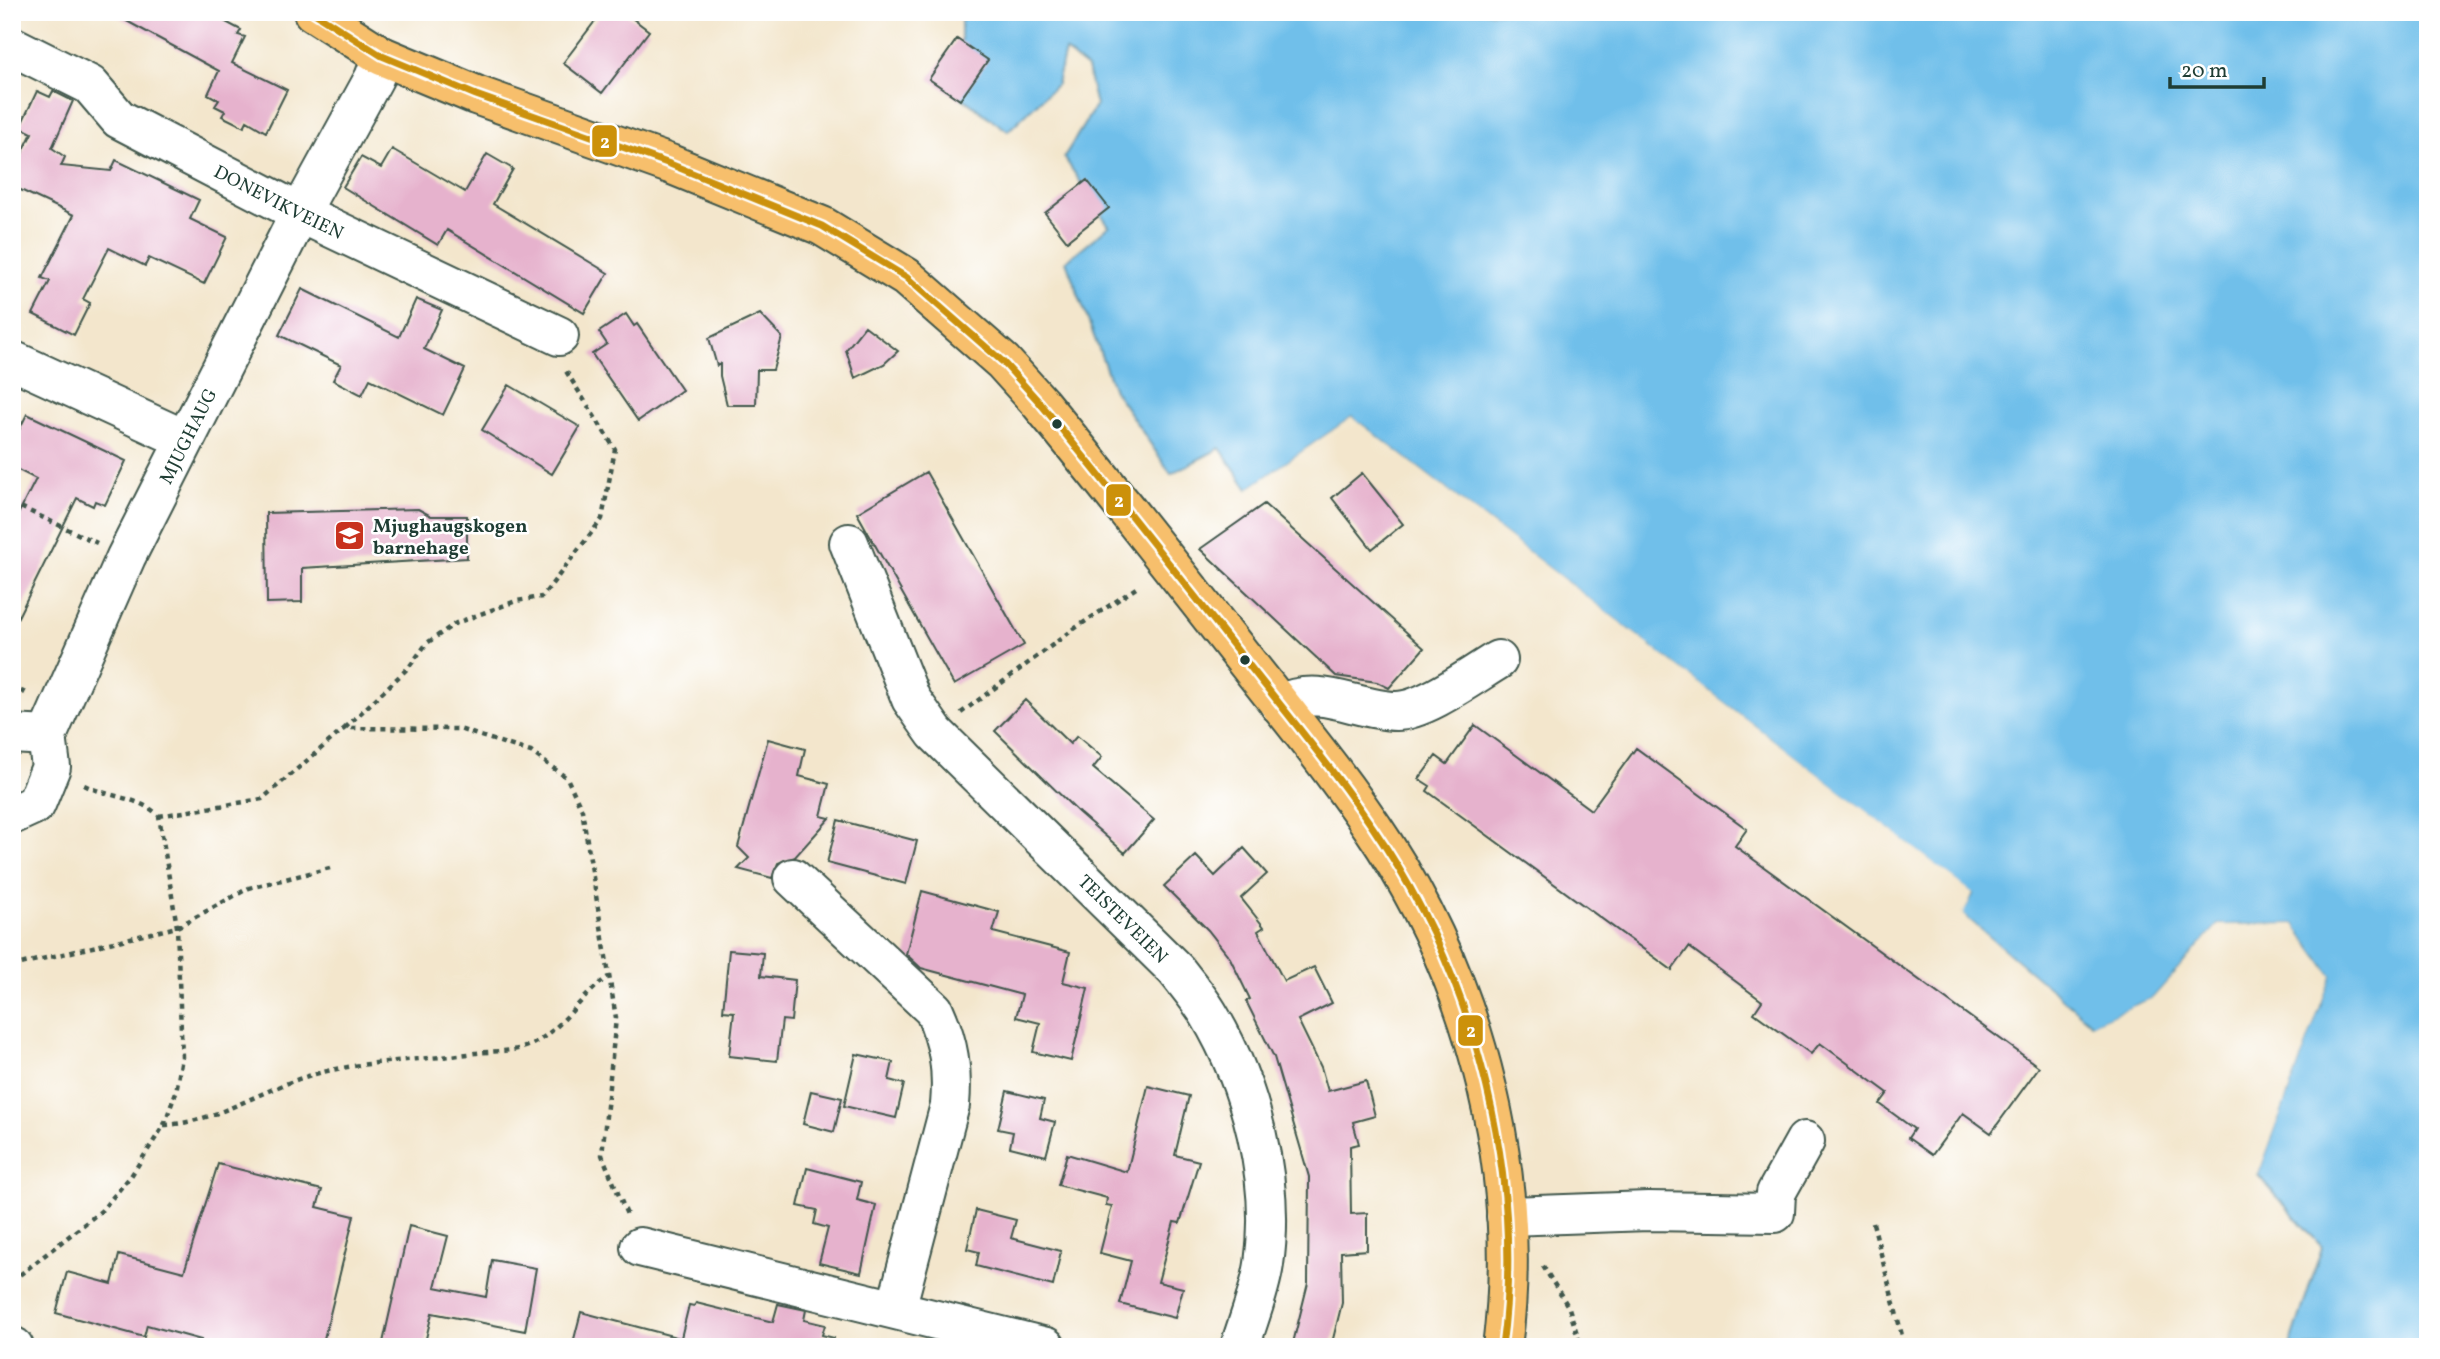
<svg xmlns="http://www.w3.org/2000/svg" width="2440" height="1359" viewBox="0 0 2440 1359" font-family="Vollkorn,serif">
  <rect width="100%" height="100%" fill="#fff"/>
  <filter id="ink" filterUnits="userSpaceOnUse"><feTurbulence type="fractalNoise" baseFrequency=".0143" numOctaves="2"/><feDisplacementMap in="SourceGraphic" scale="14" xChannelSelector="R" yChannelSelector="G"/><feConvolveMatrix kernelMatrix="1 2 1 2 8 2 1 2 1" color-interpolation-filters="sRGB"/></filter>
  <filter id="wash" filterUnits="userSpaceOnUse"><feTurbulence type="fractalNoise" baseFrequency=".00686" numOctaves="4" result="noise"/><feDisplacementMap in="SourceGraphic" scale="28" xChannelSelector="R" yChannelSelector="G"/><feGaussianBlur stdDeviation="1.57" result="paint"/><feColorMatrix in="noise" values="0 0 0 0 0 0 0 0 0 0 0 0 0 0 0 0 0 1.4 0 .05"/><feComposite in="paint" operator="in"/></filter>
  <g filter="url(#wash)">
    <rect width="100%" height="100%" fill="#f3e6cc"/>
    <path fill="#6fbfea" stroke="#477e8f" stroke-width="2" d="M961 12H2428V1347H2290L2322 1247 2258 1175 2331 976 2294 924 2218 925 2153 998 2092 1024 1962 914 1973 894 1352 417 1248 489 1220 448 1171 474 1114 390 1066 261 1109 226 1064 157 1096 105 1087 68 1065 51 1057 84 1008 131 961 97Z"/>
    <path fill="#f3e6cc" d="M1352 417 1973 893 1963 915 2091 1024 2153 998 2218 925 2294 924 2331 976 2258 1175 2255 1173 2327 976 2292 927 2220 929 2155 1001 2090 1028 1960 917 1969 894 1352 421 1251 491 1248 489Z"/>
    <g id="blocks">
      <path fill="#e6b2cd" d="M110 12H207L241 30 238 35 245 37 232 63 287 90 266 132 247 121 244 127 222 116 225 111 215 106 219 100 208 94 219 71Z
        M602 12H624L649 31 602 93 563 63Z
        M957 39 988 60 960 100 929 79Z
        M37 91 50 97 53 91 73 101 52 148 65 157 61 166 111 171 116 160 199 200 190 219 227 237 204 284 149 258 145 266 109 248 83 299 90 303 74 335 33 314 50 281 42 278 74 215 12 186V174L32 133 20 127Z
        M392 149 465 192 487 154 513 169 493 204 608 273 584 313 447 230 438 245 343 187 361 157 381 168Z
        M1087 180 1109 208 1067 241 1045 213Z
        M302 289 399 337 416 299 442 310 424 349 465 369 443 415 370 379 362 395 333 380 341 365 279 335Z
        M626 314 634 326 637 324 682 390 638 421 592 354 607 344 599 332Z
        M760 314 782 337 773 370H757L756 405H727L720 376V364L717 366 709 338Z
        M865 326 898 351 884 364 855 378 846 350Z
        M509 385 580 427 552 474 482 430Z
        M27 414 126 461 105 505 95 501 93 506 77 498 12 629V526L36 479 12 467V444Z
        M926 472 1024 645 954 685 857 513Z
        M1362 473 1403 524 1372 549 1332 498Z
        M1264 504 1424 648 1389 688 1377 682 1336 676 1200 549Z
        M418 509 431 516H467V558L302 568V602L267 603 266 513Z
        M1025 700 1070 744 1077 736 1102 757 1093 768 1154 820 1125 853 1078 812 995 731Z
        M1475 725 1591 810 1636 748 1747 829 1735 846 2039 1067 1991 1133 1963 1113 1932 1155 1908 1138 1914 1129 1880 1104 1888 1093 1820 1043 1811 1054 1754 1013 1762 1001 1689 947 1672 970 1427 791 1430 786 1419 779 1436 756 1447 764Z
        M768 739 805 749 799 776 829 784 821 816 830 818 795 857 778 863 772 878 738 869 749 858 738 847Z
        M838 820 917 841 906 884 827 863Z
        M1244 848 1267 874 1241 898 1264 927 1258 931 1284 981 1314 967 1332 1003 1298 1020 1321 1067 1328 1091 1366 1081 1375 1116 1353 1122 1359 1144 1350 1146 1351 1214 1367 1213V1250L1341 1252 1342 1303 1331 1347H1292L1308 1283 1309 1177 1274 1057 1246 1001 1250 999 1230 958 1208 930 1164 886 1196 856 1215 876Z
        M922 891 999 912 993 932 1070 952 1063 982 1088 988 1071 1061 1033 1052 1040 1023 1016 1017 1022 995 921 968 906 954Z
        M729 950 763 953 761 976 795 980 791 1021 782 1020 777 1061 729 1056 734 1012 723 1011Z
        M856 1054 893 1062 889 1080 904 1084 896 1118 844 1106Z
        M1148 1086 1189 1096 1175 1155 1199 1161 1180 1223 1174 1222 1158 1282 1183 1288 1175 1318 1120 1304 1131 1261 1100 1253 1112 1206 1106 1205 1107 1198 1058 1185 1067 1154 1127 1172Z
        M811 1091 842 1098 834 1132 803 1124Z
        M1007 1091 1044 1100 1040 1118 1055 1122 1046 1156 1010 1147 1013 1132 998 1129Z
        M218 1164 322 1190 317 1207 354 1216 322 1347H199L201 1340 147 1325 144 1337 56 1313 67 1272 112 1284 119 1255 184 1272Z
        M807 1168 861 1182 857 1200 876 1205 861 1273 819 1263 828 1228 814 1224 817 1210 798 1206Z
        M976 1210 1016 1220 1011 1238 1061 1251 1053 1286 976 1266 979 1252 967 1249Z
        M409 1226 448 1236 435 1287 486 1297 492 1260 536 1268 525 1331 432 1313 424 1347H382Z
        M696 1303 773 1322 778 1304 806 1310 804 1320 825 1325 822 1335 834 1338 832 1347H572L581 1312 680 1338 679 1346 689 1305 694 1306Z"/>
    </g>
  </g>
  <g filter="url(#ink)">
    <use href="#blocks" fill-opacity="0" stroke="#3f564b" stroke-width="2"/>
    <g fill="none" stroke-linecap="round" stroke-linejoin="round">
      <defs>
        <g id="minor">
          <path id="s1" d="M12 46 90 85 119 119 300 213 559 336"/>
          <path d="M12 360 184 439"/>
          <path id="s2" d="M849 543 911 699 935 733 1176 970C1187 984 1199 998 1208 1013 1251 1084 1276 1181 1264 1264 1260 1292 1248 1320 1240 1347"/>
          <path d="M1279 704C1321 684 1355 710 1396 711 1424 711 1473 675 1498 660"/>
          <path d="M12 734 47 736"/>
          <path id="s3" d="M12 815 36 804 51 767 47 736 126 557 300 213 374 78 382 56"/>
          <path d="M793 878 934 1010C949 1043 953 1070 950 1105L896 1309"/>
          <path d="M1506 1216 1648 1211 1775 1213 1776 1193 1805 1141"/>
          <path d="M640 1247 1046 1347"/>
          <path d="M12 1347H14"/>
        </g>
        <path id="major" d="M313 12 382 56 476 95 670 164 822 226 906 277 1003 362 1040 403C1107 484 1172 567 1237 650 1288 715 1341 778 1385 846 1477 989 1525 1177 1502 1347"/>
      </defs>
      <use href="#minor" stroke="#3f564b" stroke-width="42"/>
      <use href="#major" stroke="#3f564b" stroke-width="42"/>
      <path stroke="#3f564b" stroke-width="4.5" stroke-dasharray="5 5" stroke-linecap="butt" d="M12 503 97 543
        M12 686 27 694
        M961 713 1074 629 1139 586
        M345 728 409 667 427 643 456 623 516 601 542 597 602 519 615 449 564 368
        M159 816 262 799 345 728 459 729 531 752 567 778 582 810 616 1018 602 1155 628 1217
        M12 966 177 927 249 888 330 868
        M164 1125C214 1123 259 1091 305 1077 359 1060 419 1061 475 1053 491 1051 513 1052 528 1046 562 1031 578 998 608 977
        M1873 1223 1905 1347
        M1543 1266 1569 1308 1581 1347
        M12 1281 101 1211 131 1176 164 1125 176 1092 182 1057 177 927 159 816C141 797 106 797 82 784"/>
      <use href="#minor" stroke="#fff" stroke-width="38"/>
      <use href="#major" stroke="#f7bf6c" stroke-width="38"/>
      <defs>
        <path id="bus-1" d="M313 12 382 56 476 95 670 164 822 226 906 277 1003 362 1040 403C1107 484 1172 567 1237 650 1288 715 1341 778 1385 846 1477 989 1525 1177 1502 1347"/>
      </defs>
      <use href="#bus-1" stroke="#fff" stroke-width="12"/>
      <use href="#bus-1" stroke="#cc910a" stroke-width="7"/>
    </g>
  </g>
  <defs>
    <symbol id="school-square" viewBox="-11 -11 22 22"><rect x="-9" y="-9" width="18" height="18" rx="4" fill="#c8321e" stroke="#fff"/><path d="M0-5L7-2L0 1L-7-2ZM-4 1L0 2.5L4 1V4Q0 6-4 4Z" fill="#fff"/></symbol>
  </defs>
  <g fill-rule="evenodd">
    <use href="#school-square" x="332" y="518" width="35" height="35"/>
  </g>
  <g fill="#1f3d34" stroke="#fff" stroke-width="2.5">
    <circle cx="1057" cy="424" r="6"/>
    <circle cx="1245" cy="660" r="6"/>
  </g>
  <g text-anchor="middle" stroke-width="5" stroke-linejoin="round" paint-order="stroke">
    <g font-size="19" fill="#1f3d34" stroke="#fff">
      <text dy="7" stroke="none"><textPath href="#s1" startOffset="312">DONEVIKVEIEN</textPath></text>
      <text dy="7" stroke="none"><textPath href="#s3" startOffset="429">MJUGHAUG</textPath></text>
      <text dy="7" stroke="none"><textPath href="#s2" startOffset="474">TEISTEVEIEN</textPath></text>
    </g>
    <g font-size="19" font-weight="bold" fill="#1f3d34" stroke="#fff" text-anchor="start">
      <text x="373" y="532">Mjughaugskogen<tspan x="373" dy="22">barnehage</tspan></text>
    </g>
  </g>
  <g stroke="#fff" stroke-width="2.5">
    <rect x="591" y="124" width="27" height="34" rx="7" fill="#cc910a"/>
    <rect x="1105" y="483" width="27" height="34" rx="7" fill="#cc910a"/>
    <rect x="1457" y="1014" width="27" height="33" rx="7" fill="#cc910a"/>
  </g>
  <g font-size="19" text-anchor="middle" font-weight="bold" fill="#fff">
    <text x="605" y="148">2</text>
    <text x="1119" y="507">2</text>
    <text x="1471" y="1037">2</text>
  </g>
  <rect width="2440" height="1359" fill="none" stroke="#fff" stroke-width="42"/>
  <path d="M2170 77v10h94v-10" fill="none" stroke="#1f3d34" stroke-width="3.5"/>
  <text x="2181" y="77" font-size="21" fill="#1f3d34" stroke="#ffffff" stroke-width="5" paint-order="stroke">20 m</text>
</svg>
